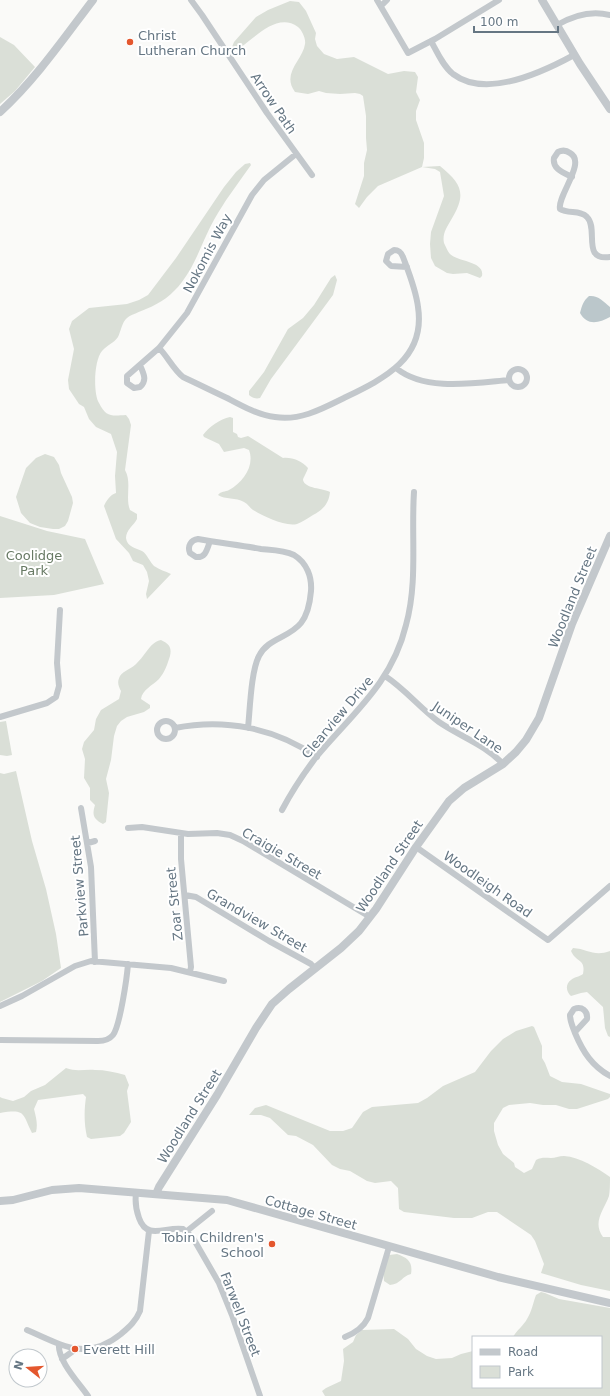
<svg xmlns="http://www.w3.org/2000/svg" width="610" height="1396" viewBox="0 0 610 1396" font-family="'DejaVu Sans',sans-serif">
  <rect width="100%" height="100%" fill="#fafaf8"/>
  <path fill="#dadfd7" d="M290 1 299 2 306 11 316 33 315 39 317 46 324 54 337 59 354 57 388 74 404 71 415 72 418 77 416 92 420 100 416 111V120L424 143V158L422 167 440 166C462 184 467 194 451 220 447 227 442 234 444 243 445 245 448 252 450 254 458 262 485 261 482 276L480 278 467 273 453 274 447 273 435 266 431 258 430 244 431 232 444 196 440 172 435 169 422 167 378 186 367 197 359 208 355 204 364 176V163L367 150 366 138V116L363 96 360 94 355 93 340 94 326 93 319 91 308 94 295 92C281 73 303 60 305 44 306 39 302 30 298 27 278 12 257 36 241 47L238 48 232 47 234 42 256 17 268 10Z
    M0 37 14 45 35 67 15 91 0 104Z
    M250 163 251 165C240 181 228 196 218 213 204 235 198 261 182 282 172 295 161 303 146 309 140 312 132 314 127 318 122 322 121 331 118 337 114 343 107 345 102 351 94 360 93 393 99 403 106 417 111 416 126 415L129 419 131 425 125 470C132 482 125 498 130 510L137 514V519C134 525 126 530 126 538 127 547 136 548 142 551 147 554 150 562 154 566 160 570 165 571 171 574L147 599 146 594 149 581 147 572 143 565 133 561 129 553 116 539 104 506C106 501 111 494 116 493L115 476 117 452 111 434 96 427 89 419 84 407 79 404 69 389 68 380 74 349 69 329 72 321 89 308 127 304 139 300 148 295 176 258 224 187 236 172 245 164Z
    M335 275 337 280 333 295 271 379 260 398C256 399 252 398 249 395V391L264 372 288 329 303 318 314 305 331 278Z
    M230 417 233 418V432L237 434 238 437 241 438 248 436 283 458C292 457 302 461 308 468 307 472 303 478 303 480 305 489 323 488 330 492 329 503 323 510 313 515 308 518 302 522 297 524 285 527 263 516 253 510 250 508 248 504 244 502 236 497 225 500 218 495 221 491 225 492 229 490 243 482 255 466 249 450L244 448 224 452 219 444 204 437 203 435C209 427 220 419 230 417Z
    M45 454 54 457 59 465 61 473 72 497 73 503 68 521 65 526 59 529H53L40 527 30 523 21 513 16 497 26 468 36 458Z
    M0 516 47 531 85 539 104 584 54 595 0 598Z
    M161 640C169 644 172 647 170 656 167 665 165 672 159 679 153 685 142 690 141 699L150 705V708L144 712 127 717 121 721 117 726 114 736 111 760 106 779 109 793 106 822 103 824C93 819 92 815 95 805L90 800V788L84 778 85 759 82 749 84 742 94 730 96 719 101 710 119 699 121 691C118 685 117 682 120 676 123 671 133 668 137 663 145 656 150 642 161 640Z
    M6 721 12 755 7 756 0 755V722Z
    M16 771 32 841 46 889 56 934 61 968 42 981 0 1002V773L4 774Z
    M573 948C588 949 594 957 610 951V1037L608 1036 605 1028 603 1007 587 992 581 993 571 996C566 992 565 984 571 980 574 977 579 977 583 974 586 958 576 963 571 951Z
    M532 1026 534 1027 542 1046V1058L545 1063 550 1076 562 1082 581 1084 607 1093 610 1094V1097L608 1099 577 1109H569L556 1105H543L530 1103 509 1105 503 1108 494 1123V1131L498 1145 503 1154 514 1163 515 1167 524 1173 532 1169 536 1160C542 1157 545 1158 551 1158 555 1158 559 1156 564 1156 580 1157 597 1168 610 1177 610 1183 610 1191 609 1196 604 1210 592 1222 603 1237H610V1291L581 1285 541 1273 544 1264 535 1241 531 1235 497 1212H488L472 1218H454L404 1212 399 1209 398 1188 391 1181 375 1183 367 1181 350 1171 340 1169 332 1165 313 1145 296 1136 288 1135 270 1118 261 1115H249L255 1108 266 1105 330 1131H343L352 1128 363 1112 372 1107 418 1103 427 1098 443 1086 475 1072 491 1051 503 1039 516 1031Z
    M66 1068C76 1072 85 1069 95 1070 105 1070 115 1072 125 1075L129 1085 127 1091 131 1122 124 1133 120 1136 91 1139 87 1137C84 1124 84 1111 86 1097L83 1094 38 1100 34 1109C36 1117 38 1124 36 1132L32 1133C22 1113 26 1109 0 1113V1097L2 1098 13 1101 24 1097 31 1091 45 1085Z
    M397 1254C408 1258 413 1262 411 1274 402 1276 401 1284 390 1285L384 1281 383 1271 389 1255Z
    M541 1292 545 1293 559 1299 610 1308V1396H325L322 1391 326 1388 341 1381 344 1361 343 1349 353 1342 356 1335 362 1330 394 1329 408 1339 416 1349 427 1356 436 1359 452 1358 461 1354 473 1351V1387H601V1337H513C517 1330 524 1325 527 1319 532 1311 533 1303 536 1295Z"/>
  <path fill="#bbc7cb" d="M589 296C598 295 603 301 610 307V317C599 323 587 326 580 313 582 306 583 301 589 296Z"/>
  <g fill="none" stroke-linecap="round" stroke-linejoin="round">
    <path stroke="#c3c8cc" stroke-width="6" d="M191 0 202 15 267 113 312 175
      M377 0 408 53 435 39 499 0
      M381 6 387 0
      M557 25C574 15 591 10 610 15
      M431 41C437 52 443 66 453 74 486 99 543 72 574 55
      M572 177C564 173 552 169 554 158L558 152C562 150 566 150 570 153 587 162 557 196 560 209 568 214 581 210 587 217 599 229 581 261 610 257
      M159 348C168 357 173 369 183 377 198 384 212 391 227 398 242 406 258 415 275 417 300 421 322 409 344 398 383 379 426 359 418 307 416 290 409 273 403 257 401 252 399 250 394 250L388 254 386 261 391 266 407 267
      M140 365C143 373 148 380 140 387L134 388 127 383V376L159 348 187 313 252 195 264 180 296 154
      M396 368C425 392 475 383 509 380
      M509 378a9 9 0 1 1 18 0a9 9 0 1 1-18 0Z
      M210 541C207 549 206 558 196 557L190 553C187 546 191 540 198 539 219 543 240 545 261 549 272 550 284 550 294 555 307 563 312 577 311 591 310 603 308 614 301 623 289 638 268 638 259 656 251 671 250 709 248 728
      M385 676C405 689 420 708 439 722 459 736 486 745 503 764
      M0 717 47 703 56 697 59 686 57 663 60 610
      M157 730a9 9 0 1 1 18 0a9 9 0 1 1-18 0Z
      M175 728C225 718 275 728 317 757
      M81 808 91 867 95 962
      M282 810C292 791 304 773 317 756 353 713 392 683 406 625 418 582 411 536 414 492
      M128 828 142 827 188 834 217 833 230 835 243 841 370 917
      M181 834V859L191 967 190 972
      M88 843 95 841
      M416 847 548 940 610 886
      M185 895 196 897 269 941 311 964 315 968
      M0 1006 22 996 75 966 91 961 171 968 224 981
      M575 1032 587 1019C588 1011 582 1006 574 1009L570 1015C570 1022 573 1027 575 1033 583 1052 592 1066 610 1076
      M0 1040 98 1041C104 1041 109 1040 113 1035 120 1026 127 977 128 964
      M136 1193C135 1201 136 1210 139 1218 147 1241 166 1226 183 1229L193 1238 219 1283 232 1315 260 1396
      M187 1231 212 1211
      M27 1330C62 1345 86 1362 121 1334 129 1327 136 1321 140 1311L149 1231
      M345 1337C355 1333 363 1328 368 1318L389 1247
      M59 1344C57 1360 79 1383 88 1396
      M62 1359 76 1349"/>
    <path stroke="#c3c8cc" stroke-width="8" d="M542 0 580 64 610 109
      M0 112C36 79 64 38 93 0
      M156 1194 159 1187 217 1095 256 1028 272 1004 289 989 341 948 359 931 376 909 416 847 449 801 464 788 503 764 516 752 526 740 539 718 572 624 610 536
      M0 1201 13 1200 52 1190 79 1188 227 1200 498 1277 610 1303"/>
  </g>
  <g fill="#e4572e" stroke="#fff" stroke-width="1.5">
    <circle cx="130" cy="42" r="4"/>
    <circle cx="272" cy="1244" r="4"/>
    <circle cx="75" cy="1349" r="4"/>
  </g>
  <g text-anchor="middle" stroke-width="4" stroke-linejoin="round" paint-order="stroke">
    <g font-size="13" fill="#657683" stroke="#fff" text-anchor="start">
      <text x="138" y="40">Christ<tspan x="138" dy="15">Lutheran Church</tspan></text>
      <text x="264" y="1242" text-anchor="end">Tobin Children's<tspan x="264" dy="15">School</tspan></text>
      <text x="83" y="1354">Everett Hill</text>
    </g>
    <g font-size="13" fill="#657683" stroke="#fff">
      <text transform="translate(274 103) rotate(56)" y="5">Arrow Path</text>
      <text transform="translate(207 253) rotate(-62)" y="5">Nokomis Way</text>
      <text transform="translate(572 597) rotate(-68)" y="5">Woodland Street</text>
      <text transform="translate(337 717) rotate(-50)" y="5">Clearview Drive</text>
      <text transform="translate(468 727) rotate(34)" y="5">Juniper Lane</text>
      <text transform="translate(282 853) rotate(30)" y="5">Craigie Street</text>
      <text transform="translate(389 866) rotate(-56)" y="5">Woodland Street</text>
      <text transform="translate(488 884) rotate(35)" y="5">Woodleigh Road</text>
      <text transform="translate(79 886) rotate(-95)" y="5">Parkview Street</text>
      <text transform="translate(174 904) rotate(-96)" y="5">Zoar Street</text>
      <text transform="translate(257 920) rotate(30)" y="5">Grandview Street</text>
      <text transform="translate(189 1116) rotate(-58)" y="5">Woodland Street</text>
      <text transform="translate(311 1212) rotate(16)" y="5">Cottage Street</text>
      <text transform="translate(241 1314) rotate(69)" y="5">Farwell Street</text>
    </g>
    <g font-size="13" fill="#687a64" stroke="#fff">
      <text x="34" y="560">Coolidge<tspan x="34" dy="15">Park</tspan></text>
    </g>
  </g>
  <rect x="472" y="1336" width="130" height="52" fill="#ffffff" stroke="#c1c8cd"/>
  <rect x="480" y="1349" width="20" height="6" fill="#c3c8cc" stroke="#c1c8cd"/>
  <text x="508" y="1356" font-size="12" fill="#657683">Road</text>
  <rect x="480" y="1366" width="20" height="12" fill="#dadfd7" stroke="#c1c8cd"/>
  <text x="508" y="1376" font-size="12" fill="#657683">Park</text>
  <g transform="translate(28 1368) rotate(287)"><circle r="19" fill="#ffffff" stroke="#c1c8cd"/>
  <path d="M0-3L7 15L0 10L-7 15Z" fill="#e4572e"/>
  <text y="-6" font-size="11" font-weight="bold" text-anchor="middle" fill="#657683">N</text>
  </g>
  <path d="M474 26v6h84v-6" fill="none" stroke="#657683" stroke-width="2"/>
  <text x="480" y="26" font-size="12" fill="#657683" stroke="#ffffff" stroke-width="3" paint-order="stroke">100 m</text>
</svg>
